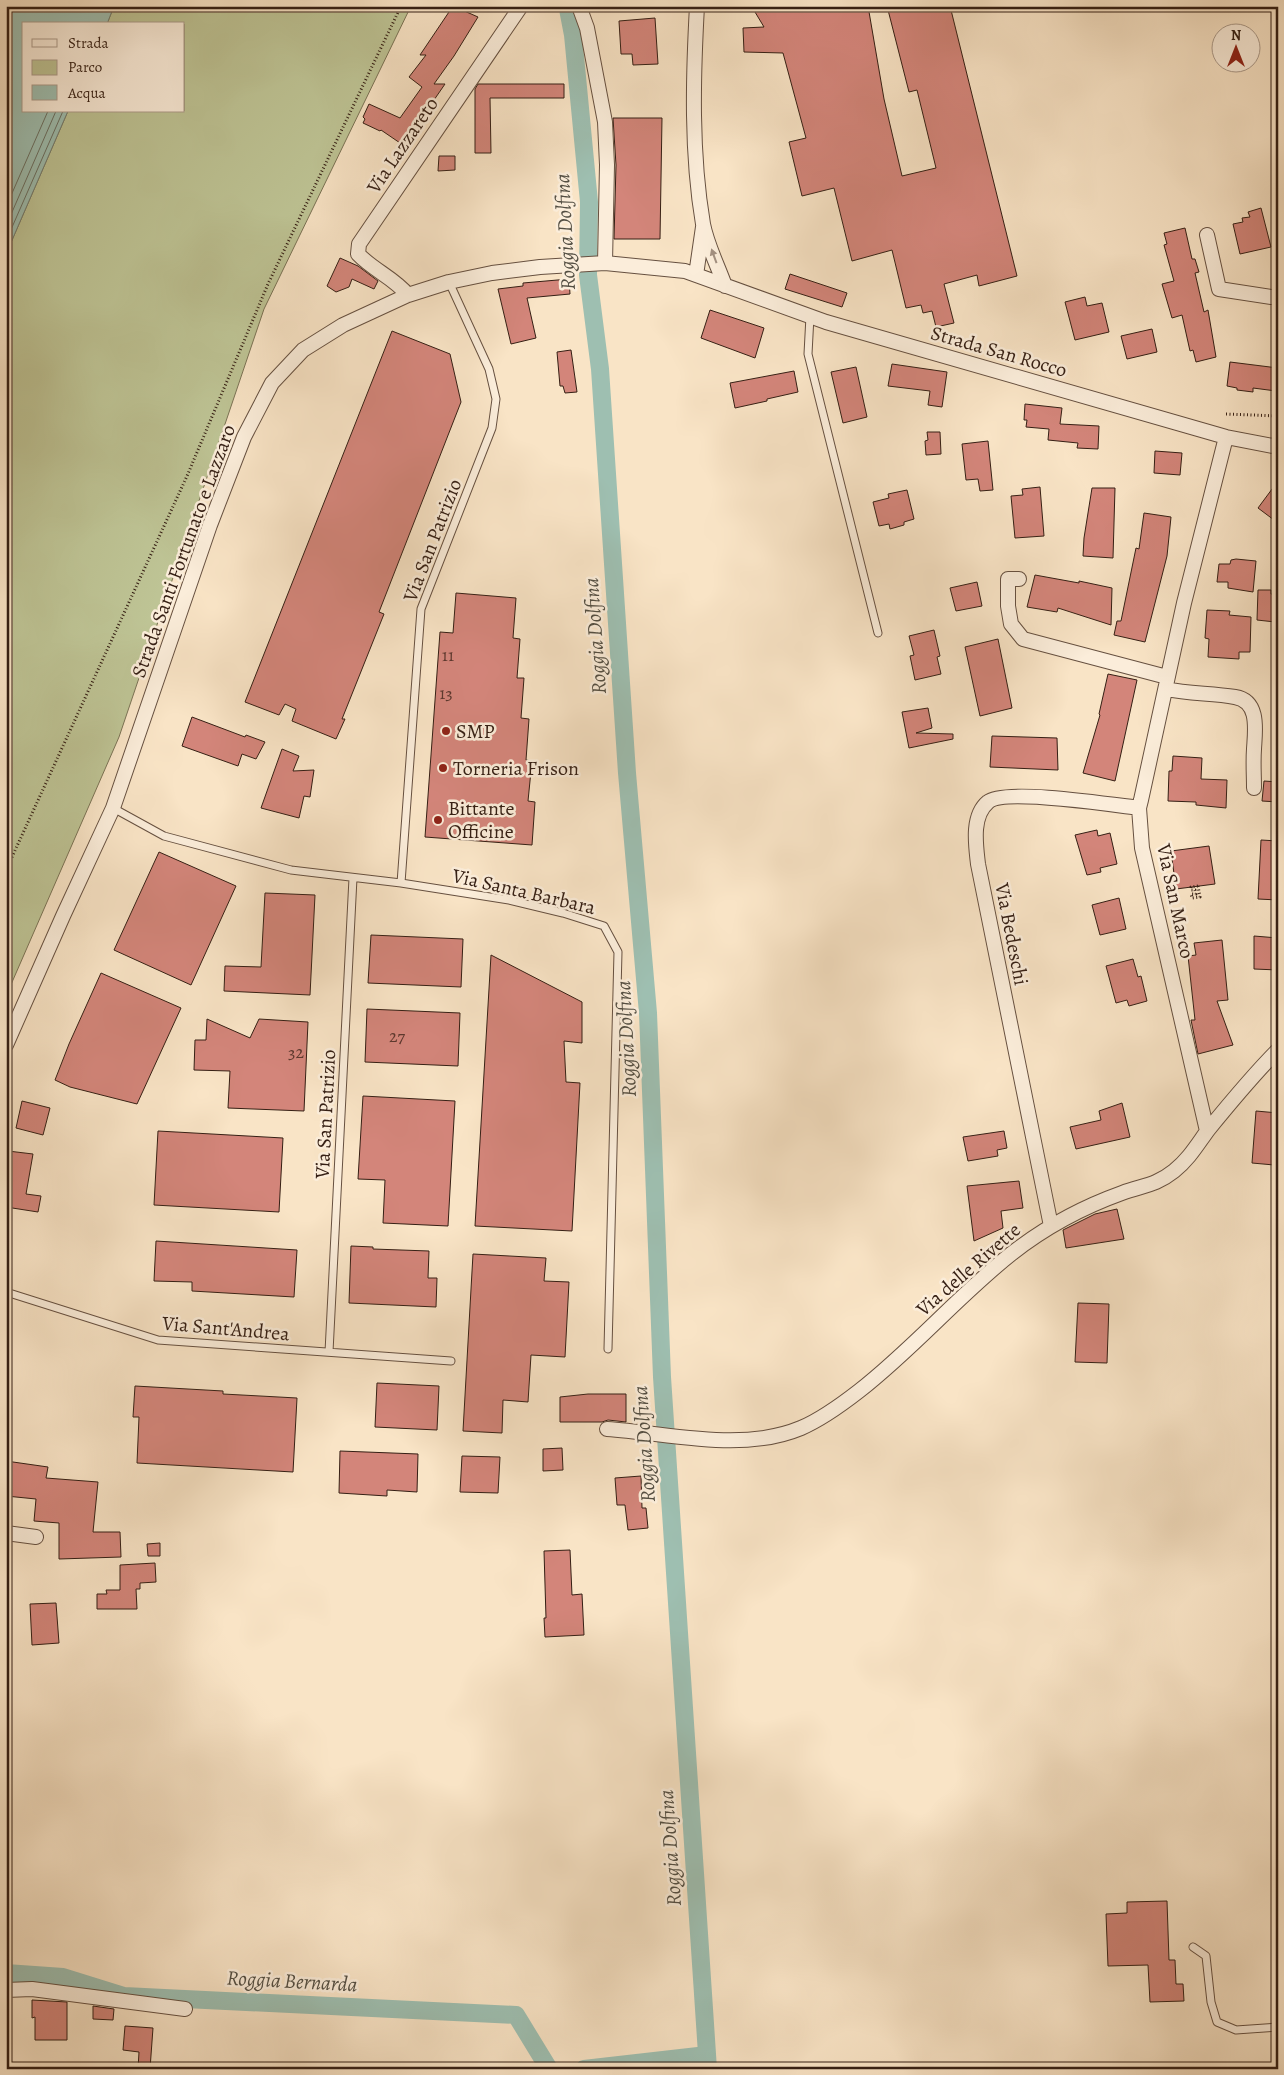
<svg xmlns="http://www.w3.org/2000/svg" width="1284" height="2075" viewBox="0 0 1284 2075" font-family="Alegreya,serif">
  <rect width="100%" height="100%" fill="#f9e4c6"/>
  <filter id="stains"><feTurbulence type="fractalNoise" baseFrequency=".004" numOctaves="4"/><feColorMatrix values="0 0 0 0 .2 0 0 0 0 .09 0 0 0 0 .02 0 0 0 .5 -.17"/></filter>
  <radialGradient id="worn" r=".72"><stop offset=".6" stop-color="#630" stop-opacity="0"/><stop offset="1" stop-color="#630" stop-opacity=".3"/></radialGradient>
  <path fill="#bec495" stroke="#7a7254" d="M114 6H411L264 309 119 737 6 996V254L68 111H184V24H107Z"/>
  <path fill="#9ebfb1" stroke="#747f72" d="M6 6H114L107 24H24V111H68L6 254Z"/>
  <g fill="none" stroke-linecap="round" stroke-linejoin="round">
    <path stroke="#6a6f62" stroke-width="1" d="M6 207 48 111
      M6 226 56 111
      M6 241 63 111"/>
    <path stroke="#9ebfb1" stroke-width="18" d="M568 9 573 35 589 202 588 275 600 369 627 773 648 1013 662 1377 708 2069
      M6 1973 63 1977 124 1996 516 2015 549 2069
      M584 2069 707 2055"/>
  </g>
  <path fill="#d3857a" stroke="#351f14" d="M453 6 478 17 454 56 434 84H445L403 145 381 130 380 131 363 123 365 119 363 117 369 104 400 118 422 87 409 77 426 55H420Z
    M765 6H868L884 99 902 176 936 168 917 90 909 92 887 6H950L1017 276 979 286 977 275 944 284 954 323 936 327 932 311 923 313 921 305 906 308 892 250 852 261 834 188 802 196 789 142 806 138 783 53 744 52 743 28 764 27 755 12Z
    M655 18 658 64 633 65 632 54H621L619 21Z
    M478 84H564V98H490L491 153H475V89Z
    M613 118H662L660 239H614L616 165Z
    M439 156H455V170L438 171Z
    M1261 208 1271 247 1240 254 1233 224 1243 222 1242 218 1250 217 1248 212Z
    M1185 228 1192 259H1195L1199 272 1195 273 1204 312 1208 310 1216 357 1196 362 1193 350 1190 351 1182 315 1172 318 1162 284 1174 281 1164 245 1167 244 1164 233Z
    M340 258 358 266 378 281 374 289 352 279 349 287 336 292 327 286Z
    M790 274 847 293 842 307 785 289Z
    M569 279 570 294 527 298 536 338 511 344 498 289 523 286V283Z
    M1085 297 1087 306 1102 303 1109 332 1075 340 1065 302Z
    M710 310 764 328 755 358 701 338Z
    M1152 329 1157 352 1127 359 1121 336Z
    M392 331 450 354 461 402 379 612 384 614 342 719H345L336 739 292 721 296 709 285 704 279 715 245 702Z
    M571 350 577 392 565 393 563 386H560L557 352Z
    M1230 362 1278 368 1276 391 1253 388V392L1237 390V388L1227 386Z
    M892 364 947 372 942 407 928 405 930 391 888 386Z
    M856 367 867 417 843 423 831 372Z
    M794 371 798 392 767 399V401L735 408 730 383Z
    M1025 404 1062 408 1060 424 1099 426 1098 449 1077 448 1078 443 1048 440 1049 429 1026 427 1027 420H1024Z
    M927 432H940L941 454 926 455 925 441 928 440Z
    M988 441 993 490 980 491 978 479 966 480 962 444Z
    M1155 451 1182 453 1180 475 1154 473Z
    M1278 481V523L1258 508Z
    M1040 487 1044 536 1015 538 1011 496 1023 495 1022 489Z
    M1092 488H1115L1113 558 1083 556 1084 538Z
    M907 490 914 519 904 522V525L890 529 889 524 879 526 873 502 889 498 888 494Z
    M1144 513 1171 517 1167 556 1145 642 1114 635 1117 621H1121L1136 548 1139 549Z
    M1236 559 1256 561 1253 592 1228 588V582H1217L1219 564H1230L1231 560Z
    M1035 575 1079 583V581L1112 588 1111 625 1058 608 1057 612 1027 607Z
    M977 582 982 606 956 611 950 588Z
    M1258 590H1271V594H1276L1275 622 1257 620Z
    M456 593 516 598 513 638 520 639 517 678H524L521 718 529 719 526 760 532 761 528 801 535 802 532 845 425 837 440 632 453 633Z
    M1207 610 1230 611 1229 615 1251 617 1250 652H1239V659L1208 657 1209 639 1205 638Z
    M934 630 940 656 937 657 941 674 915 680 910 656 914 655 909 636Z
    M998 639 1012 708 980 716 965 647Z
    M1108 674 1137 680 1115 781 1083 773 1100 715 1099 714Z
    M928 708 932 728 916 733 953 734V739L909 748 902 712Z
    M192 717 245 737 246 735 265 742 256 759 242 754 238 766 182 746Z
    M992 736 1057 738 1058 770 990 767Z
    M282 749 299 756 293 771 314 770 310 797 304 796 299 818 261 808Z
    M1173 756 1202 758 1201 779 1227 780 1226 808 1196 805V802L1168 801 1169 771H1172Z
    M1264 781 1278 782V802L1262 801Z
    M1097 830 1098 836 1110 833 1117 864 1100 868 1101 872 1087 875 1075 835Z
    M1261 840 1278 841V900L1258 899Z
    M1209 846 1215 884 1176 889 1171 851Z
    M159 852 236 886 191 985 114 950Z
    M265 893 315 895 310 995 224 991 225 966 261 967Z
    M1119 898 1126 929 1100 935 1092 905Z
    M371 935 463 939 461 987 368 983Z
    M1254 936 1278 938V970L1254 969Z
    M1222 940 1228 1000 1217 1001 1233 1045 1198 1054 1191 1020H1195L1188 956 1196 955 1194 943Z
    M491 955 582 1002V1043L564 1041 566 1082 580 1083 572 1231 475 1226Z
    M1133 959 1138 977 1141 976 1147 1001 1129 1006 1127 1000 1116 1003 1106 966Z
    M101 973 181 1008 137 1104 70 1087 55 1080 69 1044Z
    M367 1009 460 1013 458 1066 365 1062Z
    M207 1019 250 1038 259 1019 308 1022 304 1111 228 1108 230 1071 194 1070 195 1040H206Z
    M363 1096 455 1101 448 1226 383 1223 385 1180 358 1179Z
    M22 1101 50 1108 43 1135 16 1128Z
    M1122 1103 1130 1137 1076 1149 1070 1127 1101 1120 1099 1111Z
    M1256 1111 1278 1113V1139H1276L1274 1165 1252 1163Z
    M158 1131 283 1138 279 1212 154 1205Z
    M1004 1131 1007 1148 997 1150 998 1156 968 1161 963 1137Z
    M8 1151 33 1154 26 1194 41 1196 38 1212 6 1207V1162Z
    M1019 1181 1023 1208 1001 1211 1003 1228 974 1241 967 1186Z
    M1117 1209 1124 1239 1066 1248 1063 1230 1095 1214Z
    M156 1241 297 1250 294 1297 192 1291V1282L154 1281Z
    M351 1246 373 1247V1249L429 1251 428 1278H437L436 1307 349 1303Z
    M473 1254 546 1258 544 1281 569 1282 565 1357 531 1355 528 1402 503 1400 502 1433 463 1431Z
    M1078 1303 1109 1304 1107 1363 1075 1362Z
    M377 1383 439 1386 437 1430 375 1427Z
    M135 1386 223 1391V1394L297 1398 293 1472 137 1463 139 1417H133Z
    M588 1394H626V1422L608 1420 602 1422H560V1397Z
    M562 1448 563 1470 543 1471V1449Z
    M340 1451 418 1454 417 1492 387 1490V1496L339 1493Z
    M462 1456 500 1457 498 1493 460 1492Z
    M6 1461 48 1467 46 1478 98 1482 93 1532H120L121 1557 59 1559V1523L34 1521 36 1499 6 1496Z
    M641 1476 642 1508H646L648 1528 628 1530 625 1505H617L615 1478Z
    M160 1543V1556H148L147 1544Z
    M570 1550 572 1595 582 1594 584 1635 545 1637 544 1618H546L544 1551Z
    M155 1563 156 1582 140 1583V1589H136L137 1609H97V1594H107L106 1590H120V1565Z
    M56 1603 59 1643 32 1645 30 1604Z
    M1167 1901 1169 1960H1175L1176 1984H1183L1184 2001 1150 2002 1148 1965 1108 1966 1106 1914 1127 1913V1902Z
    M32 2000 67 2002V2040H35V2017L32 2018Z
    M93 2006 114 2009 113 2020 93 2019Z
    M125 2026 153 2028 150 2069H138L139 2052 123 2050Z"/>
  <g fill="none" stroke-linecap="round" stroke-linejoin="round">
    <defs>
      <path id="service" d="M810 316 808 354 878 633
        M113 808 164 836 291 870 401 883 509 900 563 913 604 926 618 952 608 1349
        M401 883 421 609 492 428 496 399 489 369 449 282
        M6 1292 158 1340 451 1361
        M329 1352 353 878
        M1193 1947 1206 1956 1211 2002 1217 2022 1236 2030 1278 2027"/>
      <path id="minor" d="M579 6 587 28 605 122 607 165 605 263
        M697 6C693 78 691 153 703 224 707 245 718 266 725 286
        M1207 235 1219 289 1278 298
        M696 275 703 227
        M408 295C394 278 373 270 358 254L359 244 521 6
        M1019 579H1008V606L1011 624 1023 639 1167 677
        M1166 689C1189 694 1212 693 1235 697 1260 701 1255 731 1254 749 1253 762 1254 775 1254 788
        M6 1045 63 916 113 808 210 525 244 437 272 383 303 350 343 325 408 295 449 282 492 273 540 267 605 263 685 271 826 322 1226 437 1278 447
        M1207 1131 1142 848 1139 808 1141 800 1184 603 1226 437
        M1051 1226 978 864C976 846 971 816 988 802 1004 788 1114 805 1139 808
        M607 1429C669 1433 741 1453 801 1428 822 1419 841 1405 859 1391 913 1349 958 1296 1011 1254 1044 1228 1083 1207 1122 1193 1144 1185 1155 1186 1174 1171 1189 1159 1197 1145 1208 1130 1230 1103 1253 1075 1278 1050
        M6 1533 36 1537
        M6 1990 32 1989 185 2009"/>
    </defs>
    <use href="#service" stroke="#665040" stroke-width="9"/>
    <use href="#minor" stroke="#665040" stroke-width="16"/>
    <path stroke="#351f14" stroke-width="3" stroke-dasharray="1 2.5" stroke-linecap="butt" d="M1226 414 1278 416
      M6 870 187 476 268 284 401 6
      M1198 886 1200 897 1192 898 1191 894H1196L1195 890H1191V887Z"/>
    <use href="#service" stroke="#fbedda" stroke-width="7"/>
    <use href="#minor" stroke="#fbedda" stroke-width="14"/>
  </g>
  <defs><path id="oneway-solid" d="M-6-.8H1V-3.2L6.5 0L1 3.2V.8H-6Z" transform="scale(1.25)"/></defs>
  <use fill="#a29081" href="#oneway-solid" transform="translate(714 256) rotate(-110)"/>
  <g fill="#8f2418" stroke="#fbedda" stroke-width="2">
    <circle cx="446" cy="731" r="5"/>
    <circle cx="443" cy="768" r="5"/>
    <circle cx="438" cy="820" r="5"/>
  </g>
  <g text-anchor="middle" stroke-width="5" stroke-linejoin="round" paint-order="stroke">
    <g font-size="18" fill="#5c382e">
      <text x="448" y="661">11</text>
      <text x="446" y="699">13</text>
      <text x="397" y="1042">27</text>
      <text x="296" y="1058">32</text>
    </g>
    <g font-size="20" fill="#351f14" stroke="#fbedda">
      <text transform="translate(402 145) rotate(-56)" y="7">Via Lazzareto</text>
      <text transform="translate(999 351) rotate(16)" y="7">Strada San Rocco</text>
      <text transform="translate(432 540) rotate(-69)" y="7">Via San Patrizio</text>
      <text transform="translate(183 551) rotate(-70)" y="7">Strada Santi Fortunato e Lazzaro</text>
      <text transform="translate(524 891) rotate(13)" y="7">Via Santa Barbara</text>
      <text transform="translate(1176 901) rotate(78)" y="7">Via San Marco</text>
      <text transform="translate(1012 934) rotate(79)" y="7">Via Bedeschi</text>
      <text transform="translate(325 1114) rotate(-87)" y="7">Via San Patrizio</text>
      <text transform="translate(968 1269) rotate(-41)" y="7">Via delle Rivette</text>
      <text transform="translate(226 1328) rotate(5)" y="7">Via Sant'Andrea</text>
    </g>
    <g font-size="20" fill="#351f14" stroke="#fbedda" text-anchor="start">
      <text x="456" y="738">SMP</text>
      <text x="453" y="775">Torneria Frison</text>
      <text x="448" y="815">Bittante<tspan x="448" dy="23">Officine</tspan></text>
    </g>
    <g font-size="21" font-style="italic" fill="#544f43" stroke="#fbedda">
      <text transform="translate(565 232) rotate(-93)" y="7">Roggia Dolfina</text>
      <text transform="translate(595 636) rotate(-94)" y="7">Roggia Dolfina</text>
      <text transform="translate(626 1039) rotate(-93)" y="7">Roggia Dolfina</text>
      <text transform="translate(644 1444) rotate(-94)" y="7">Roggia Dolfina</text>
      <text transform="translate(670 1848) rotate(-94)" y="7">Roggia Dolfina</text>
      <text transform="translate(292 1981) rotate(3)" y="7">Roggia Bernarda</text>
    </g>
  </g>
  <rect width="1284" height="2075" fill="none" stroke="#f9e4c6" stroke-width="25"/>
  <rect x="8" y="8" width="1269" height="2060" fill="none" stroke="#351f14" stroke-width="2.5"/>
  <rect x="12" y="12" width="1259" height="2050" fill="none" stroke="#351f14"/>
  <rect x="22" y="22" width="162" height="90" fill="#fbedda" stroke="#ac9b8b"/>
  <rect x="32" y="39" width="25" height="8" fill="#fbedda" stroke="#ac9b8b"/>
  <text x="68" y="48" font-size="15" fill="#351f14">Strada</text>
  <rect x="32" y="60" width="25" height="15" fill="#bec495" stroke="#ac9b8b"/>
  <text x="68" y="72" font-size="15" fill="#351f14">Parco</text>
  <rect x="32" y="85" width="25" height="15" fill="#9ebfb1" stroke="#ac9b8b"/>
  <text x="68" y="98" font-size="15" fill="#351f14">Acqua</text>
  <g transform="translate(1236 48)"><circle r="24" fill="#fbedda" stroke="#ac9b8b"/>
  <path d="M0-4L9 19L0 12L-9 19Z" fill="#8f2418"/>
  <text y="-8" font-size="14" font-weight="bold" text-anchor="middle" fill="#351f14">N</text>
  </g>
  <rect width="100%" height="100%" filter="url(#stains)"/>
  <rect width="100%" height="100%" fill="url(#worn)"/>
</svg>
